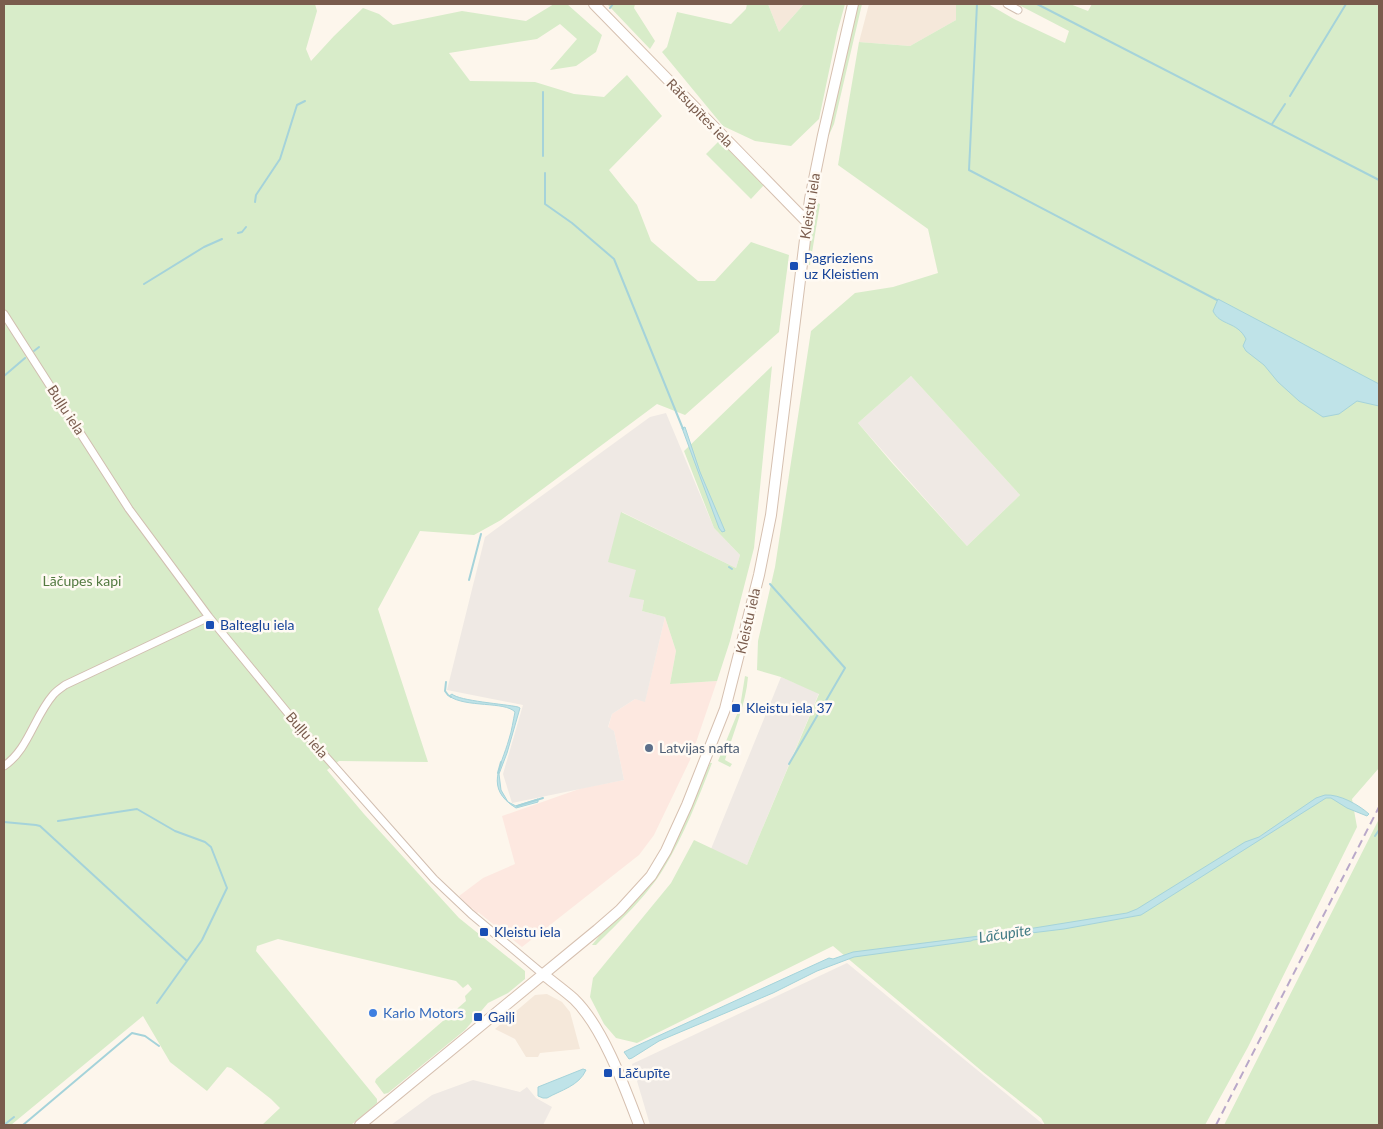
<svg xmlns="http://www.w3.org/2000/svg" width="1383" height="1129" viewBox="0 0 1383 1129" font-family="Lato,sans-serif">
  <rect width="100%" height="100%" fill="#fdf6ec"/>
  <path fill="#f5e8da" d="M768 4H804L779 32Z
    M869 4H956V20L910 46 859 42Z
    M547 994 562 1002 570 1012 580 1049 540 1053 538 1057H526L515 1039 495 1029 535 995Z"/>
  <path fill="#fde8e0" d="M665 617 676 651 670 684 717 681 690 760 654 835 639 855 522 947 478 912 477 914 472 908 471 909 459 896 483 878 515 864 502 816 582 788 624 780 614 731 608 728 612 714 635 699 645 701Z"/>
  <path fill="#efe9e4" d="M911 376 1020 495 967 546 858 423Z
    M666 413 714 528 740 555 736 568 622 512 644 600 642 611 665 617 645 702 635 699 612 714 608 727 614 731 624 780 512 803 503 774 523 705 447 690 485 537 650 417Z
    M781 677 819 693 747 865 711 849Z
    M847 963 1044 1125H650L632 1064Z
    M473 1080 520 1092 527 1087 536 1098 552 1107 543 1125H391L432 1095Z"/>
  <path fill="#d8ecc9" fill-rule="evenodd" d="M4 4H315L317 11 306 49 311 61 334 36 363 8 379 14 393 25 462 11 526 21 554 4H567L602 35 596 52 576 66 550 70 577 39 560 24 537 39 449 53 470 81 535 82 574 94 604 97 627 75 662 116 609 170 637 205 651 241 698 281H715L751 242 789 255 779 332 685 415 657 404 501 520 474 535 420 531 378 609 428 762 339 761 327 770 364 814 459 918 525 971V979L508 993 488 1003 465 1030 388 1093 384 1094 375 1082 376 1079 466 1001 465 996 472 989 468 984 463 988 456 981 278 939 257 946 256 951 377 1099V1103L351 1125H262L280 1108 271 1099 231 1068 227 1067 207 1091 170 1062 143 1016 11 1125H4Z
    M607 4H635L634 8 655 41 650 49Z
    M747 4H768L779 32 804 4H845L837 33 819 119 791 146 755 141 723 126 662 52 667 47 677 12 731 24 746 9Z
    M857 4H862L834 124 829 135V124Z
    M956 4H988L1014 19 1065 43 1069 31 1017 4H1070L1088 11 1092 4H1379V768L1352 799 1357 827 1248 1047 1205 1125H1045L1041 1118 983 1072 833 946 637 1043 616 1038 604 1024 590 997 593 978 671 883 694 840 747 865 819 694 781 677 757 670 758 641 775 567 811 331 855 293 893 287 938 273 928 229 838 165 859 42 910 46 956 20ZM911 376 1020 495 967 546 892 463 858 423Z
    M720 140 764 185 751 199 706 154Z
    M815 202 820 204 810 265 807 264Z
    M772 366 754 548 730 641 717 681 670 684 676 651 665 617 642 611 644 600 629 597 636 570 608 562 621 512 736 568 740 555 714 528 684 451Z
    M745 676 748 677C746 704 733 733 725 760L732 764 730 767 718 761 740 707Z
    M710 763H712C698 799 684 835 664 868 648 895 618 923 596 945H592L671 847Z
    M1379 819V1125H1224Z"/>
  <path fill="#bfe3e8" stroke="#a5d3da" d="M1218 299 1379 384V406L1357 401 1339 414 1323 417 1299 401 1278 382 1264 365 1246 351 1243 346 1246 339C1237 321 1220 326 1213 311Z
    M685 427 700 472 725 531 722 532 719 528 682 428Z
    M452 694C459 701 505 704 518 707L520 708 507 753 499 774 501 790 508 802 516 806 538 799V802L516 808C484 788 501 768 509 739 512 730 513 721 515 712 505 701 466 708 449 696Z
    M1325 795C1340 794 1359 805 1369 814L1367 816 1347 808 1331 798H1326L1141 915 1064 929 973 940 971 941 854 957 817 971 773 993 659 1041 632 1058 629 1059 624 1052 634 1047 829 958 833 959 853 952 1003 933 1127 913 1137 909 1245 842 1259 837 1316 798Z
    M583 1069 586 1070C579 1086 561 1090 547 1098H543L538 1096V1087Z"/>
  <g fill="none" stroke-linecap="round" stroke-linejoin="round">
    <path stroke="#a5d3da" stroke-width="2" d="M977 4 969 170 1217 300
      M1037 4 1379 180
      M610 8 613 4
      M543 92V156
      M1290 96 1346 4
      M1272 124 1285 104
      M545 173V204L572 223 614 259 683 429
      M255 202 256 195 280 159 297 105 305 101
      M238 233 242 232 246 227
      M144 284 204 247 222 239
      M34 351 39 347
      M4 376 25 358
      M729 567 732 569
      M469 580 481 534
      M770 584 845 668 789 764
      M446 682 445 691 448 695 451 697
      M498 773 501 762
      M517 806 543 798
      M58 821 137 809 175 831 205 842 211 847 227 888 202 940 157 1003
      M4 822 36 825 40 826 187 961
      M1375 836 1379 830
      M4 1125 14 1117
      M23 1125 132 1033 145 1036 159 1046"/>
    <defs>
      <path id="street" d="M1007 4 1018 10
        M4 314 129 509 209 617 296 723 434 879 471 914 544 975
        M4 766C28 750 34 717 53 695 56 691 61 688 65 685L209 617"/>
      <path id="secondary" d="M594 4 807 222
        M544 975C554 983 565 991 574 999 603 1027 625 1088 639 1125
        M360 1125 597 930 620 910 651 876 666 851 687 805 725 709 759 575 771 515 810 199 823 135 853 4"/>
    </defs>
    <use href="#street" stroke="#d1beb0" stroke-width="9"/>
    <use href="#secondary" stroke="#d6c0b0" stroke-width="12"/>
    <use href="#street" stroke="#fff" stroke-width="7"/>
    <use href="#secondary" stroke="#fff" stroke-width="10"/>
    <path stroke="#b9a8c9" stroke-width="2" stroke-dasharray="8 5" stroke-linecap="butt" d="M1216 1125 1379 807"/>
  </g>
  <g fill="#1a4fb4" stroke="#fffaf3" stroke-width="2">
    <rect x="789" y="261" width="10" height="10" rx="2.5"/>
    <rect x="205" y="620" width="10" height="10" rx="2.5"/>
    <rect x="731" y="703" width="10" height="10" rx="2.5"/>
    <rect x="479" y="927" width="10" height="10" rx="2.5"/>
    <rect x="473" y="1012" width="10" height="10" rx="2.5"/>
    <rect x="603" y="1068" width="10" height="10" rx="2.5"/>
  </g>
  <circle fill="#5c6f8a" stroke="#fffaf3" stroke-width="2" cx="649" cy="748" r="5"/>
  <circle fill="#3f7fe0" stroke="#fffaf3" stroke-width="2" cx="373" cy="1013" r="5"/>
  <g text-anchor="middle" stroke-width="5" stroke-linejoin="round" paint-order="stroke">
    <g font-size="14" fill="#7a5c4d" stroke="#fffaf3">
      <text transform="translate(700 113) rotate(46)" y="5">Rātsupītes iela</text>
      <text transform="translate(810 206) rotate(-81)" y="5">Kleistu iela</text>
      <text transform="translate(66 410) rotate(57)" y="5">Buļļu iela</text>
      <text transform="translate(748 621) rotate(-77)" y="5">Kleistu iela</text>
      <text transform="translate(307 735) rotate(49)" y="5">Buļļu iela</text>
    </g>
    <g font-size="14" fill="#164399" stroke="#fffaf3" text-anchor="start">
      <text x="804" y="263">Pagrieziens<tspan x="804" dy="16">uz Kleistiem</tspan></text>
      <text x="220" y="630">Baltegļu iela</text>
      <text x="746" y="713">Kleistu iela 37</text>
      <text x="494" y="937">Kleistu iela</text>
      <text x="488" y="1022">Gaiļi</text>
      <text x="618" y="1078">Lāčupīte</text>
    </g>
    <g font-size="14" fill="#537a41" stroke="#fffaf3">
      <text x="82" y="586">Lāčupes kapi</text>
    </g>
    <g font-size="14" fill="#4e5e75" stroke="#fffaf3" text-anchor="start">
      <text x="659" y="753">Latvijas nafta</text>
    </g>
    <g font-size="14" fill="#366cbe" stroke="#fffaf3" text-anchor="start">
      <text x="383" y="1018">Karlo Motors</text>
    </g>
    <g font-size="15" font-style="italic" fill="#437c86" stroke="#fffaf3">
      <text transform="translate(1005 934) rotate(-9)" y="5">Lāčupīte</text>
    </g>
  </g>
  <rect width="1383" height="1129" fill="none" stroke="#7a5c4d" stroke-width="10"/>
</svg>
